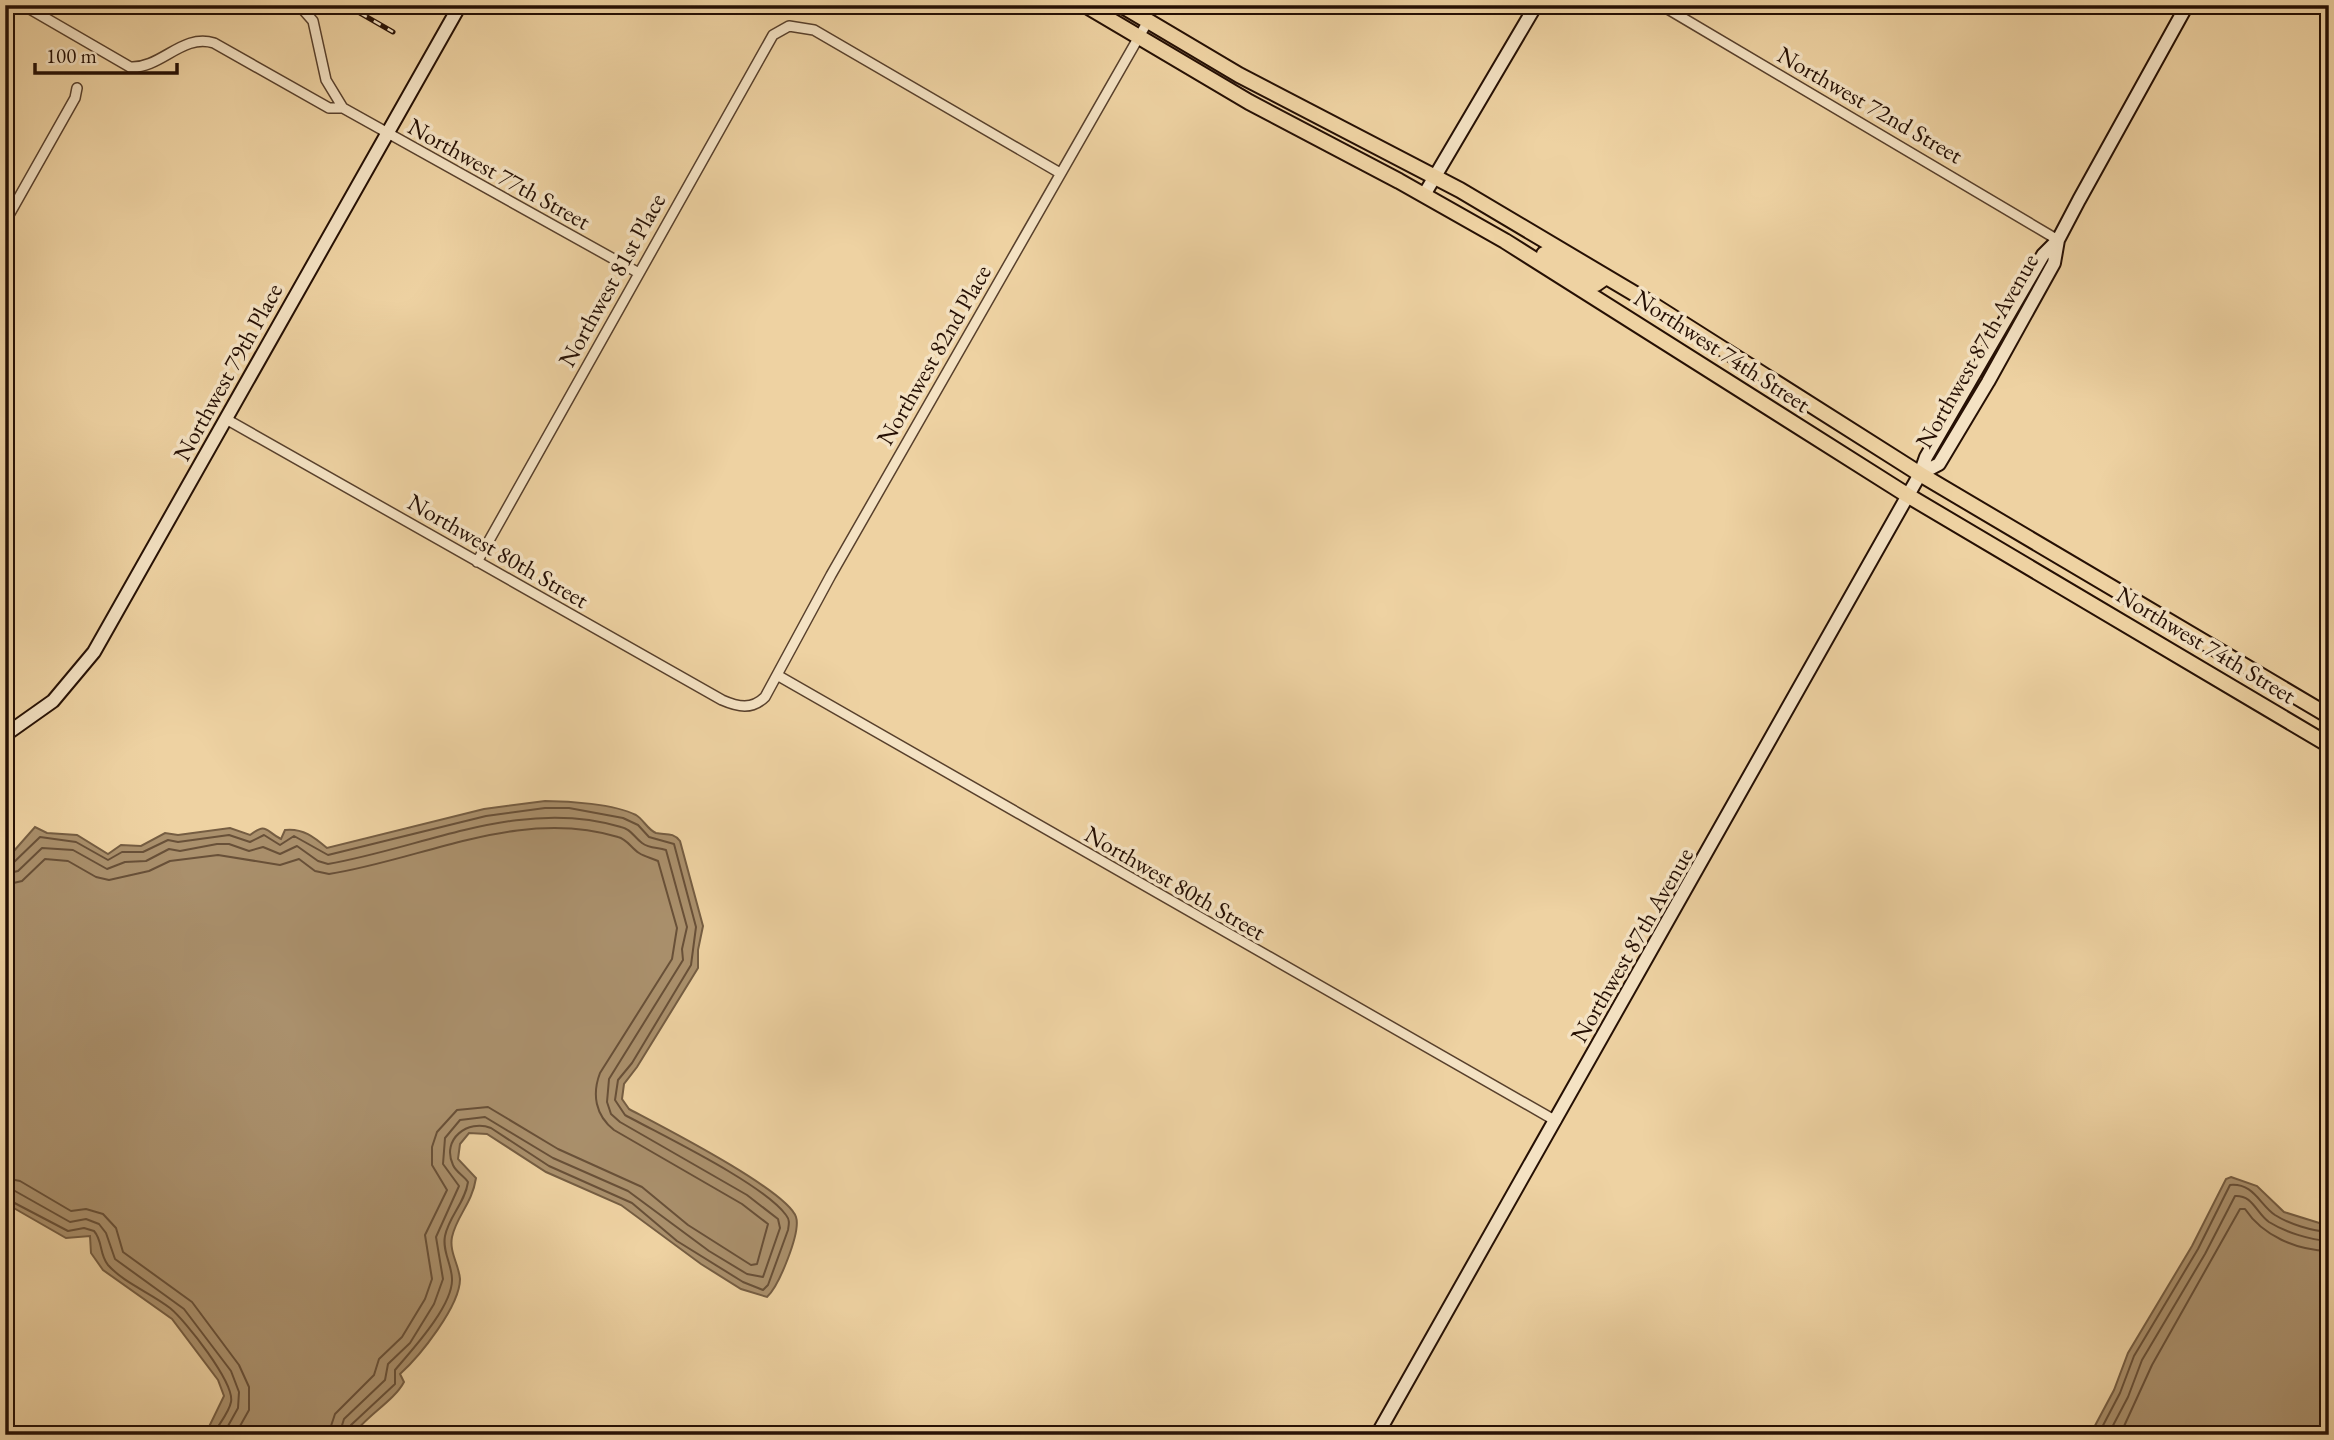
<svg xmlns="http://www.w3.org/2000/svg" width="2334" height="1440" viewBox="0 0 2334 1440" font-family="'EB Garamond',serif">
  <rect width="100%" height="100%" fill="#eed2a2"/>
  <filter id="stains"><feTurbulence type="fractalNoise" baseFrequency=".00286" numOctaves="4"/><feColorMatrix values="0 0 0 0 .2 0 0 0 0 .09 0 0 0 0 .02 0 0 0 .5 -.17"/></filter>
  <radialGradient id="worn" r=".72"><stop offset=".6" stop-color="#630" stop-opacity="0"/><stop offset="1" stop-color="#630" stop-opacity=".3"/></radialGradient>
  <path fill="#aa906c" stroke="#755d42" stroke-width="2" d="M545 801C569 801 614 804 636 815 643 819 648 830 656 833 666 835 673 832 680 841L703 926 698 950V968L637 1067 624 1084 622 1099 629 1109C659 1125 787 1190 796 1217 801 1232 779 1286 767 1297L741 1289 701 1264 621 1205 546 1172 487 1134 469 1133 460 1144 458 1159 476 1178C472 1204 457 1215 452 1237 449 1252 459 1265 460 1279 460 1306 420 1356 400 1374L404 1382C394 1401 366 1416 353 1435H205L224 1396 218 1380 172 1319 103 1270 91 1253 90 1236 66 1238 5 1203V861L35 827 47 833 77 835 108 854 121 845 141 846 165 833 178 835 230 828 250 835C267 822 265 831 281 839L285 830C303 828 314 837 327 848L484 809Z
    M2231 1177 2257 1186 2284 1212 2329 1226V1435H2090L2114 1390 2128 1353 2192 1246 2226 1179Z"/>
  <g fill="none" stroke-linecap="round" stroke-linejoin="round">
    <path stroke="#685038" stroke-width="2" d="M5 866 12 864 40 837 76 842 108 860 122 852H143L168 840 178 842 229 835 250 842 264 835 280 845 294 836 328 855 486 816 545 808H569L623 818 638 825 649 837 674 844 696 927 691 965 632 1063 618 1080 615 1100 625 1115C663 1136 762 1183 786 1215 790 1220 789 1224 788 1230L768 1285 763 1290 743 1282 677 1241 632 1203 549 1166 491 1128C468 1119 441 1139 453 1165 456 1172 464 1176 468 1182 465 1203 449 1216 445 1236 442 1251 452 1265 452 1279 453 1306 411 1351 395 1370V1384L351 1425 347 1435
      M5 874 18 871 42 848 73 850 107 869 125 862 146 861 169 849 180 851 217 844H229L249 851 263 847 280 854 297 846 318 861 328 864C425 847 522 797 621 827 631 829 634 837 642 843 650 849 658 847 666 850L687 927 682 949 683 960 609 1079 607 1102 611 1114 620 1122 747 1195 778 1219 780 1228 763 1277 747 1274 709 1251 628 1191 553 1158 485 1117 460 1120 445 1138 443 1164 459 1186 436 1237 443 1279 434 1304 410 1343 388 1364 385 1380 344 1419 339 1435
      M5 885 22 881 45 859 68 861 96 877 109 880 149 871 170 861 218 855 280 865 299 859 315 871 329 874C424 859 521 807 618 837 627 839 631 848 639 853 645 857 652 858 658 861L677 928 672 959 600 1073C592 1094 595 1115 614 1130L742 1204 768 1224 757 1264 751 1265 688 1225 642 1187 558 1149 488 1107 457 1110 437 1132 432 1147V1165L447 1190 425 1235 432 1279 425 1299 402 1337 379 1359 374 1375 335 1414 328 1435
      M5 1178 20 1181 71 1211 86 1209 103 1214 116 1228 123 1252 192 1302 239 1365 249 1387V1410L235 1435
      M5 1189 15 1191 70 1222 86 1219 99 1224 106 1233 115 1259 184 1309 231 1371 239 1392 238 1408 223 1435
      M5 1198 68 1231 84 1228 94 1231C103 1241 99 1254 108 1265 124 1283 151 1293 170 1308 185 1320 235 1383 231 1402 229 1413 218 1425 213 1435
      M2098 1435 2120 1393 2134 1356 2198 1249 2230 1185C2254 1183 2259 1204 2275 1215 2289 1224 2312 1231 2329 1232
      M2108 1435 2128 1397 2142 1360 2205 1254 2235 1196C2253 1195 2256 1213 2269 1222 2285 1232 2310 1240 2329 1241
      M2120 1435 2152 1365 2240 1209H2245C2263 1236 2296 1250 2329 1251"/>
    <defs>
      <path id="street" d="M23 5 130 67C161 69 182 33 214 43L329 108H343L637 272
        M299 5 313 21 326 80 343 108
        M1661 5 2058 240
        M5 222 75 98 77 88
        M226 419 722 700C738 707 752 710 765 697L831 575 1148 21
        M477 562 773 35 789 26 814 30 1060 173
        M777 675 1556 1121"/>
      <path id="secondary" d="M1424 195 1536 5
        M1920 474 1939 464 1988 382 2054 263 2058 240 2079 200 2187 5
        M5 735 53 701 94 652 460 5
        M1377 1435 1920 474 1926 457 2043 255 2058 240"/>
      <path id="primary" d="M1085 5 1249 102 1399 181 1505 241 1907 495 2329 745
        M1121 5 1239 75 1460 190 1647 301 1920 474 2329 716
        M1544 254 1596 284 1606 277"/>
    </defs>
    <use href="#street" stroke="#58402c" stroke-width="12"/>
    <use href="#secondary" stroke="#261004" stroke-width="16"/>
    <use href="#primary" stroke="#261004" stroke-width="18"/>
    <use href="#street" stroke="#f4e2c3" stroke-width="9"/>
    <use href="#secondary" stroke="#f4e2c3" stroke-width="12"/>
    <use href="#primary" stroke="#eed2a2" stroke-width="14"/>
    <defs>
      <path id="rail" d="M346 5 393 32"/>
    </defs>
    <use href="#rail" stroke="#261004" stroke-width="5"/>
    <use href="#rail" stroke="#f4e2c3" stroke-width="2.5" stroke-dasharray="8" stroke-linecap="butt"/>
  </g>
  <g text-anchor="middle" stroke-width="7" stroke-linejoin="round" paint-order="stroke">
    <g font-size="24" fill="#261004" stroke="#f4e2c3">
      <text transform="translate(1870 105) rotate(30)" y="8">Northwest 72nd Street</text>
      <text transform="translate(499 174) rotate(29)" y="8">Northwest 77th Street</text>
      <text transform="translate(612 280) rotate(-61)" y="8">Northwest 81st Place</text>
      <text transform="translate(1722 351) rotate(33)" y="8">Northwest 74th Street</text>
      <text transform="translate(1977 351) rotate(-60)" y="8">Northwest 87th Avenue</text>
      <text transform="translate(934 355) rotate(-60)" y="8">Northwest 82nd Place</text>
      <text transform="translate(228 372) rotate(-61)" y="8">Northwest 79th Place</text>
      <text transform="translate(498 551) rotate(30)" y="8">Northwest 80th Street</text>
      <text transform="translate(2206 645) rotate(31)" y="8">Northwest 74th Street</text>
      <text transform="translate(1175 883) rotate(30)" y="8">Northwest 80th Street</text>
      <text transform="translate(1632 945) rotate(-60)" y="8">Northwest 87th Avenue</text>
    </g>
  </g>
  <rect width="2334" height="1440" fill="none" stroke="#eed2a2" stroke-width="28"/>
  <rect x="7" y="7" width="2320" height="1426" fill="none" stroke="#261004" stroke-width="3.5"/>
  <rect x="14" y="14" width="2306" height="1412" fill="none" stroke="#261004" stroke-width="2"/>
  <path d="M35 63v10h142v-10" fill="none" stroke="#261004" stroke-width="3.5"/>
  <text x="46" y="63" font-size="21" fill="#261004" stroke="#f4e2c3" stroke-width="5" paint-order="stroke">100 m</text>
  <rect width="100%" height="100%" filter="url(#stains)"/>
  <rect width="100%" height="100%" fill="url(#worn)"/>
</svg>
